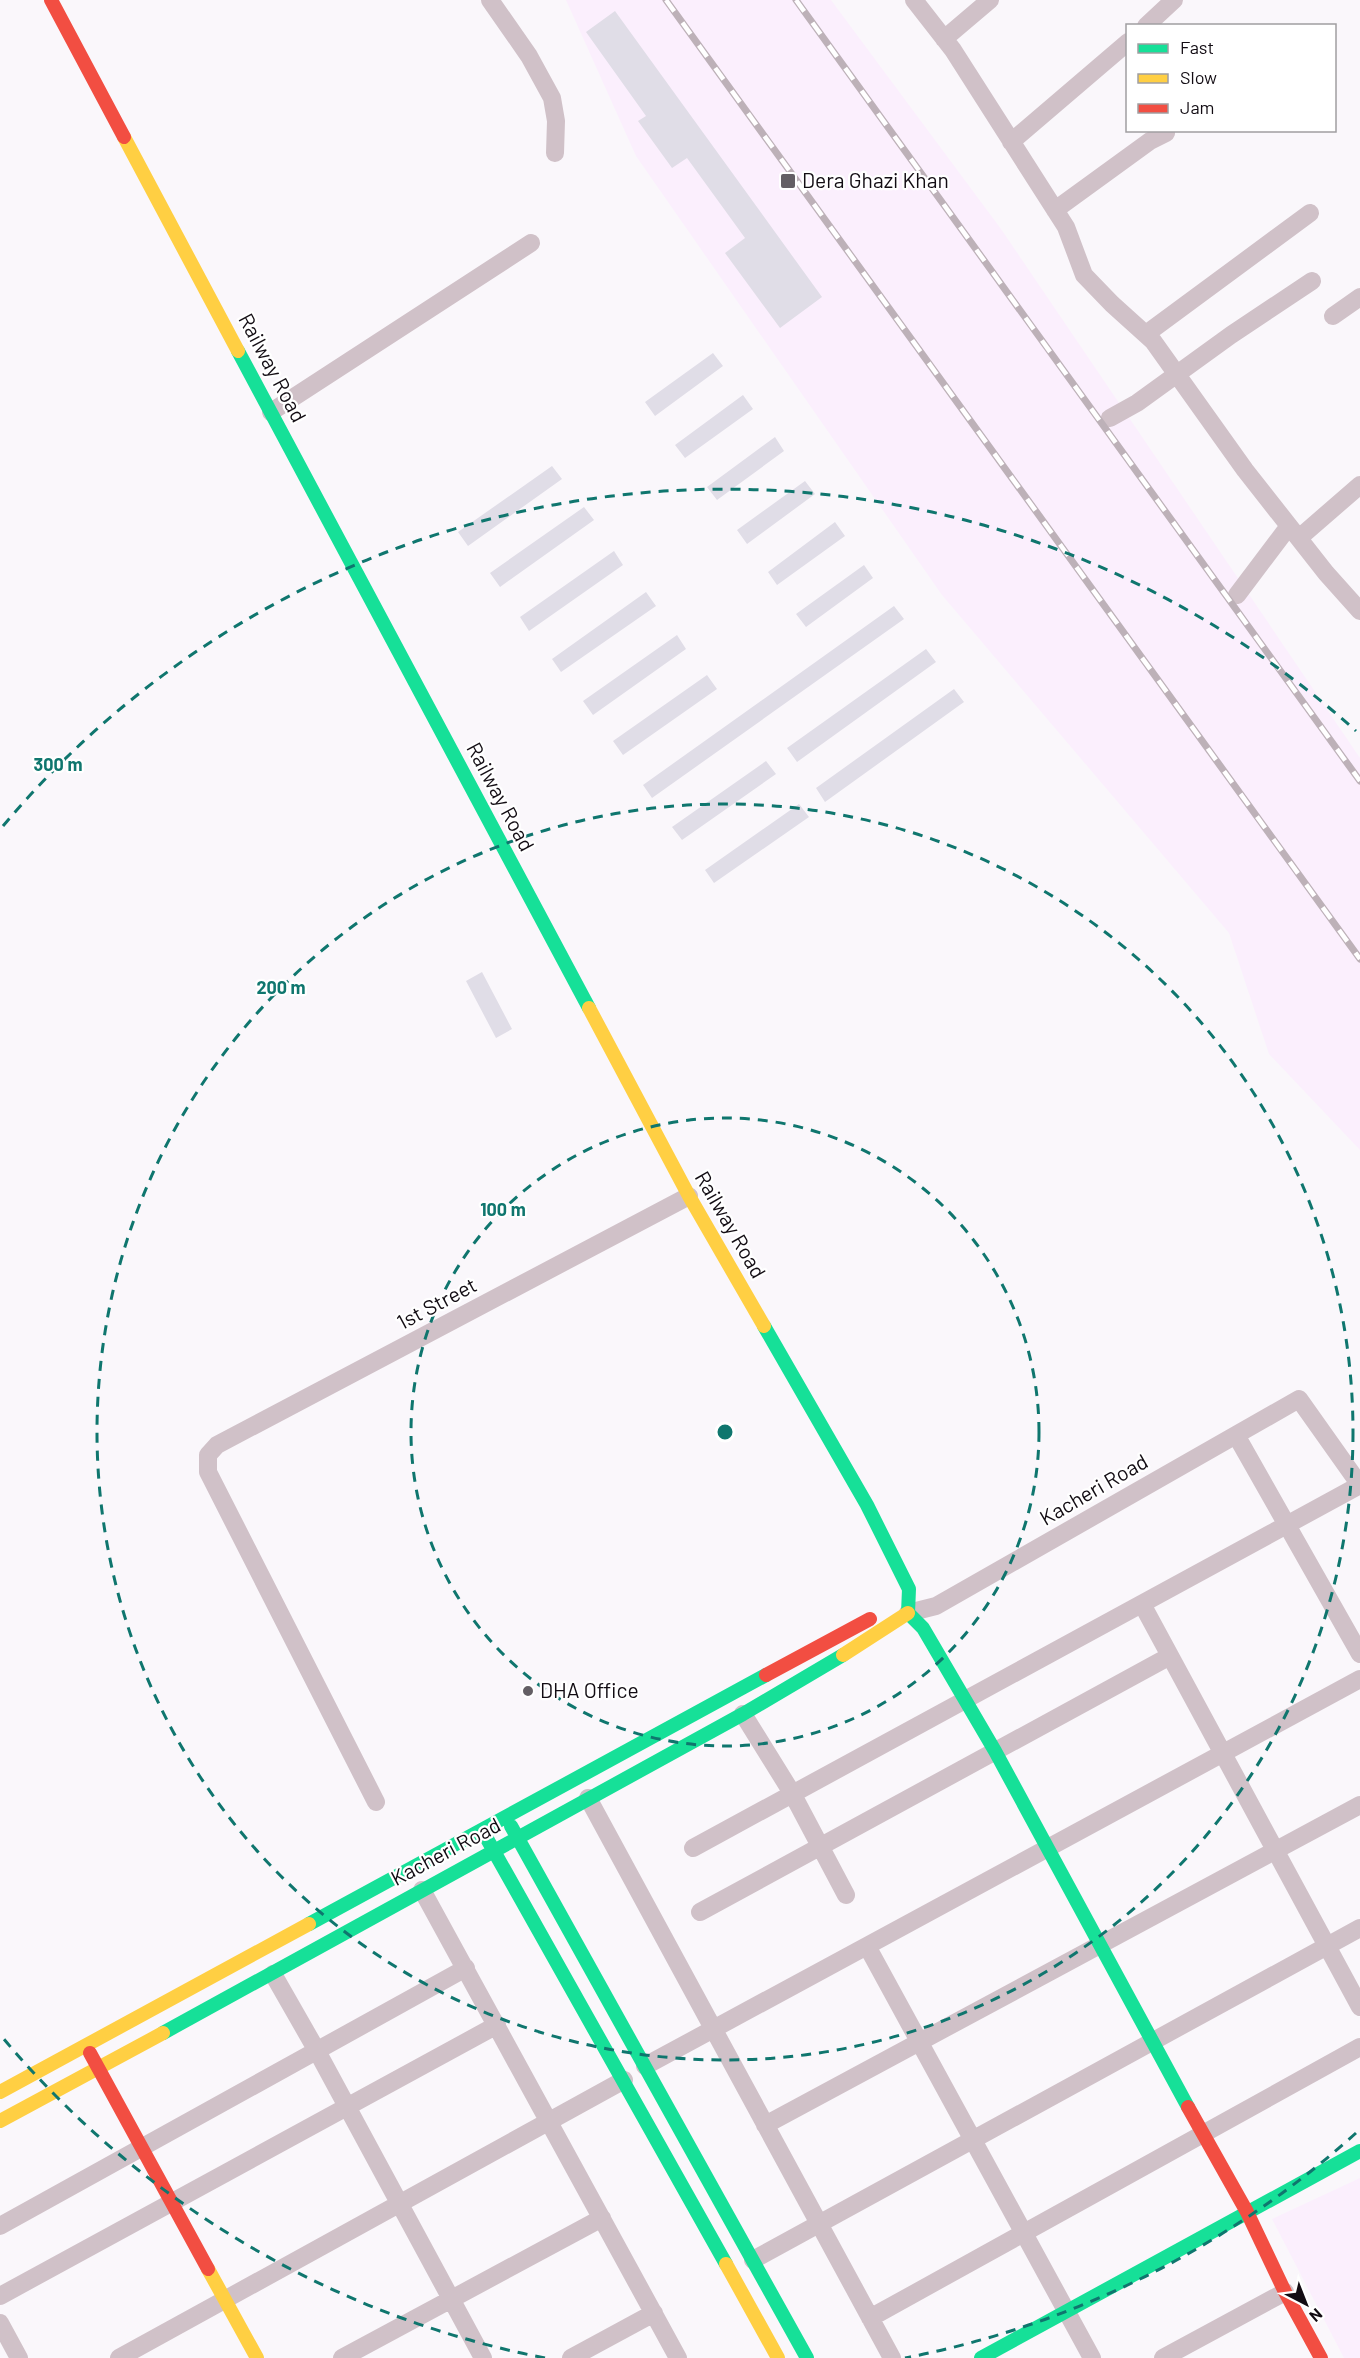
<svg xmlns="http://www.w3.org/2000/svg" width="1360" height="2358" viewBox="0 0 1360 2358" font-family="Barlow,sans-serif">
  <rect width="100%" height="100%" fill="#faf7fb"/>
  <path fill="#fbeffd" d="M566 0H831L1001 229 1360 758V1150L1269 1054 1229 933 942 595 636 156Z
    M1360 2178V2358H1344L1272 2219Z"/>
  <path fill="#e0dde7" d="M615 11 822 297 780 328 725 253 745 238 687 158 672 168 638 121 646 116 586 32Z
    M713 353 723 366 655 416 645 402Z
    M743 395 753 409 685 458 675 445Z
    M775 437 784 451 717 500 707 487Z
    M552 466 562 479 468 546 458 532Z
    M805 481 815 494 747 544 737 530Z
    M584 507 594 520 500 587 490 573Z
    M835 522 845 536 777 585 768 572Z
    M614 551 623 565 529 631 520 617Z
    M864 565 873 578 806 627 796 614Z
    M646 592 656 606 561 672 552 659Z
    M894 606 904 619 652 798 643 785Z
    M677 635 686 649 593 715 583 701Z
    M926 649 936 662 797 762 787 748Z
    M707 675 717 689 623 755 613 741Z
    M954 689 964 702 825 802 816 788Z
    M766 761 776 774 682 840 672 827Z
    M799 804 809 817 714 883 705 870Z
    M482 972 512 1029 496 1038 466 981Z"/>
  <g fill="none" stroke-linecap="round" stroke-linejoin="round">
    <path stroke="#d0c1c8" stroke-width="18" d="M490 0 529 56 552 98 556 121 555 153
      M914 0 953 50 1066 227 1084 275 1112 304 1153 341 1245 470 1326 573 1360 611
      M1146 26 1174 0
      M944 39 990 0
      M1011 142 1128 42
      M1055 210 1150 141 1166 133
      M1333 316 1360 297
      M1146 334 1310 213
      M271 412 531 243
      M1110 418 1137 403 1231 335 1312 281
      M1299 538 1360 485
      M1237 595 1289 526
      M1236 1435 1360 1654
      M1142 1604 1360 2007
      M908 1613 936 1606 1299 1399 1360 1485
      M743 1714 792 1793 846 1895
      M588 1798 892 2358
      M376 1802 208 1472V1455L217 1445 689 1196
      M693 1848 1360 1485
      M422 1890 678 2358
      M700 1912 1170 1656
      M867 1946 1092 2358
      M273 1974 317 2051 483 2358
      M645 2066 1360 1679
      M765 2125 1360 1805
      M0 2226 466 1968
      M753 2260 1360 1928
      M0 2296 497 2025
      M870 2318 1360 2047
      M0 2323 19 2358
      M119 2358 624 2080
      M342 2358 602 2218
      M571 2358 654 2313
      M1163 2358 1285 2292"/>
    <path stroke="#16e098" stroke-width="14" d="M238 351 589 1008
      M764 1326 867 1505 909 1589 908 1613
      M908 1613 923 1628 995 1751 1188 2107
      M511 1826 807 2358
      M486 1837 726 2264
      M309 1924 766 1675
      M163 2033 743 1714 843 1655
      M981 2358 1360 2151"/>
    <path stroke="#ffcf43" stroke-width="14" d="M124 137 238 351
      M589 1008 689 1196 764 1326
      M843 1655 908 1613
      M0 2092 309 1924
      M0 2121 163 2033
      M726 2264 778 2358
      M208 2269 257 2358"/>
    <path stroke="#f24e42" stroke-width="14" d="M51 0 124 137
      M766 1675 870 1619
      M90 2053 208 2269
      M1188 2107 1247 2212 1285 2292 1321 2358"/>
    <defs>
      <path id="rail" d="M666 0 1360 959
        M796 0 1360 781"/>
    </defs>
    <use href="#rail" stroke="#bdb1b8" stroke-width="7"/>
    <use href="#rail" stroke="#fff" stroke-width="4.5" stroke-dasharray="14" stroke-linecap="butt"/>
  </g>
  <g fill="none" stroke="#0f766e" stroke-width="3" stroke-dasharray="10 8">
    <circle cx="725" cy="1432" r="314"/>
    <circle cx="725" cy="1432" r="628"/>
    <path d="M1356 2133A943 943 0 0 1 905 2358M545 2358A943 943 0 0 1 3 2038M3 826A943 943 0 0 1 1356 731"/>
  </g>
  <g fill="#635e64" stroke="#fff" stroke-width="2">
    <rect x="780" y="173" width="16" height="16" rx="3"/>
    <circle cx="528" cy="1691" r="6"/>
  </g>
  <g text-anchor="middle" stroke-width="4.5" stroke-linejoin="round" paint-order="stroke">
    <g font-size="21" fill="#120c13" stroke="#fff" text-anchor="start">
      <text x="802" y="188">Dera Ghazi Khan</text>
      <text x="540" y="1698">DHA Office</text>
    </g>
    <g font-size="21" fill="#120c13" stroke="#fff">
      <text transform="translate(272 368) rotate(62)" y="7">Railway Road</text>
      <text transform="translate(500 797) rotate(62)" y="7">Railway Road</text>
      <text transform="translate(730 1225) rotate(60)" y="7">Railway Road</text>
      <text transform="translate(437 1304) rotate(-28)" y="7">1st Street</text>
      <text transform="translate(1094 1490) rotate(-30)" y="7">Kacheri Road</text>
      <text transform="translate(446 1852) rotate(-28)" y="7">Kacheri Road</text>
    </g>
  </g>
  <circle cx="725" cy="1432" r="9" fill="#0f766e" stroke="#fff" stroke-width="3"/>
  <g font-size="18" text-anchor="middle" font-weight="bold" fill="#0f766e" stroke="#fff" stroke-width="4.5" stroke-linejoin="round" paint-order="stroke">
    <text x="58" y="771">300 m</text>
    <text x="281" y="994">200 m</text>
    <text x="503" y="1216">100 m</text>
  </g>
  <rect x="1126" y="24" width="210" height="108" fill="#ffffff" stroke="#a09ea1" stroke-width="1.5"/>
  <rect x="1138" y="44" width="30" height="9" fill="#16e098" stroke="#a09ea1" stroke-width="1.5"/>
  <text x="1180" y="54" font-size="18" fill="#120c13">Fast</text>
  <rect x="1138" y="74" width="30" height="9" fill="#ffcf43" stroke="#a09ea1" stroke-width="1.5"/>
  <text x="1180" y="84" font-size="18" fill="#120c13">Slow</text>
  <rect x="1138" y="104" width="30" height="9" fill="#f24e42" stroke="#a09ea1" stroke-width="1.5"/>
  <text x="1180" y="114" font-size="18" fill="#120c13">Jam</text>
  <g transform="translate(1306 2304) rotate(138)" stroke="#ffffff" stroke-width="4.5" paint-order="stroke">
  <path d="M0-4.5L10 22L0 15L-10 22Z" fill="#120c13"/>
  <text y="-9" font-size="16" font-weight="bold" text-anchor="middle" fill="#120c13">N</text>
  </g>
</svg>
